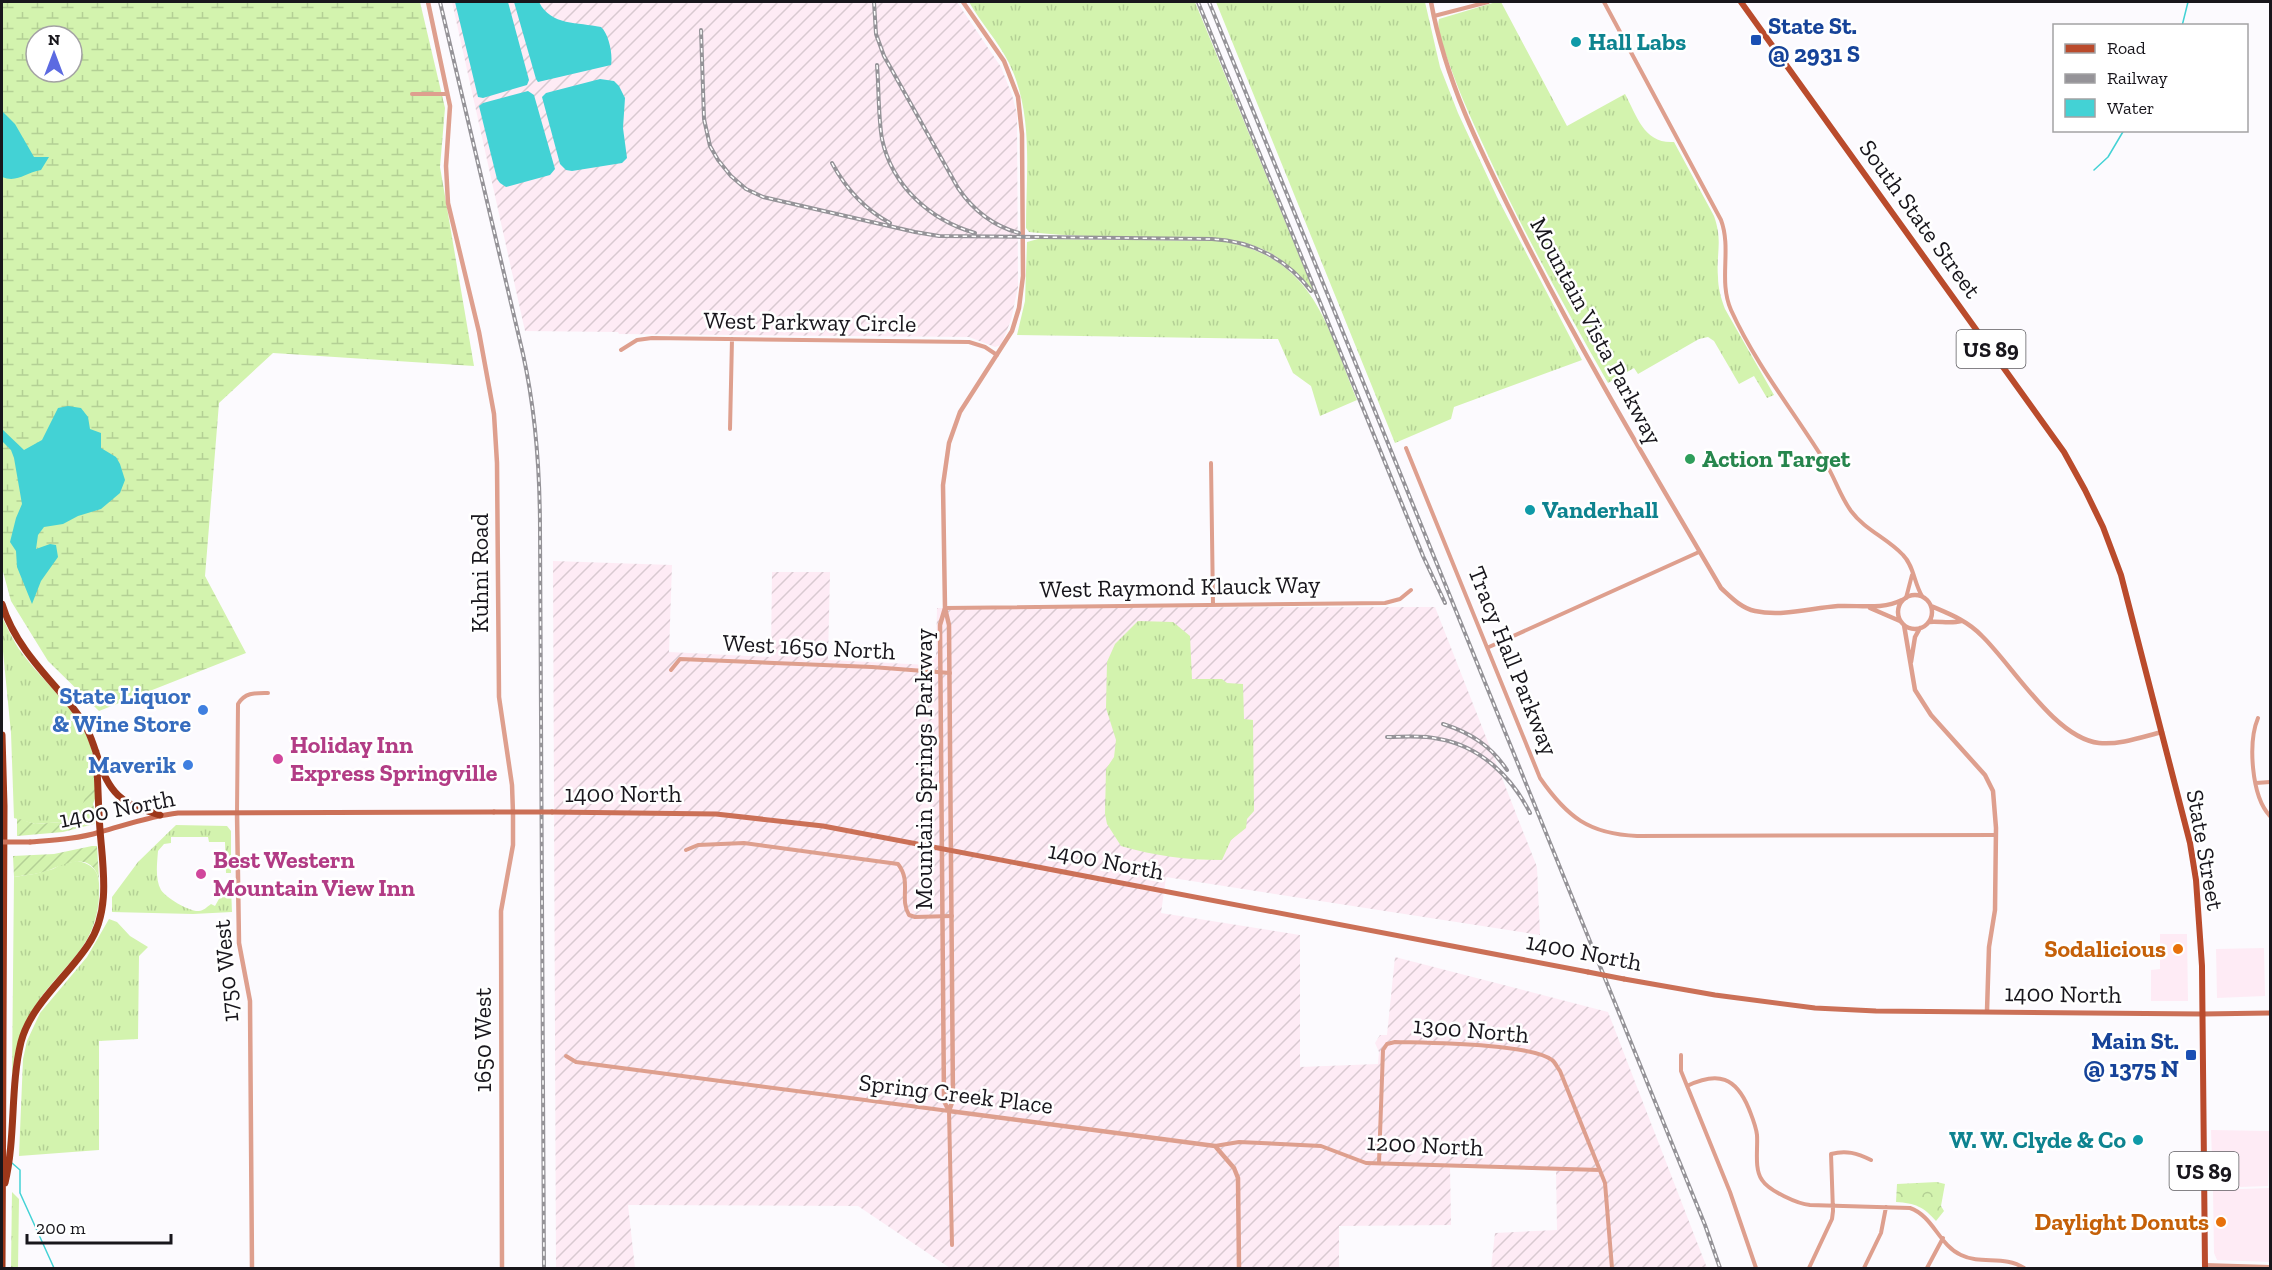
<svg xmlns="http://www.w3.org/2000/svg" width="2272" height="1270" viewBox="0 0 2272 1270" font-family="'Zilla Slab',serif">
  <defs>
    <pattern id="industrial-furrows" width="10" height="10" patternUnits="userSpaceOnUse" patternTransform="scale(1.5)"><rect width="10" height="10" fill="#feebf5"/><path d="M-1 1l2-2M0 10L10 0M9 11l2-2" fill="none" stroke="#d9c9d1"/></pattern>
    <pattern id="grass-tufts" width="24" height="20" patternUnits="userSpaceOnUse" patternTransform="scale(1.5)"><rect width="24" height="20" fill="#d3f3ae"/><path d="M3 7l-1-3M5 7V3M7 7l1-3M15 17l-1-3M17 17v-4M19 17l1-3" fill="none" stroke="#b4d095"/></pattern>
    <pattern id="wetland-marsh" width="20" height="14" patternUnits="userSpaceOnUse" patternTransform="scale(1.5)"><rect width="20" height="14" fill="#d3f3ae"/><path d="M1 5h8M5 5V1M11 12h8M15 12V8" fill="none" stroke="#b4d095"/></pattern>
    <pattern id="park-crowns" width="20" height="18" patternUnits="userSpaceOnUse" patternTransform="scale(1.5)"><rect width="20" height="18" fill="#d3f3ae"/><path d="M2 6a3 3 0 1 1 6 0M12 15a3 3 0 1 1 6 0" fill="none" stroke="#b4d095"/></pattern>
    <pattern id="garden-furrows" width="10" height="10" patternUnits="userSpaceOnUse" patternTransform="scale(1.5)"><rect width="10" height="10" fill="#d3f3ae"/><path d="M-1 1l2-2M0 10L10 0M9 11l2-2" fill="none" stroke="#b4d095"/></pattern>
  </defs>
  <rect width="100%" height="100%" fill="#fcfafe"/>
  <path fill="#feebf5" d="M2160 934H2187L2188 1001H2151V970L2160 969Z
    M2264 948 2265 996 2217 998 2216 949Z
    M2211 1130 2270 1131 2268 1186 2213 1188Z
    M2270 1188V1262L2217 1260 2214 1253 2213 1190Z"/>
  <path fill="url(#industrial-furrows)" d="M452 2H957L1001 67 1012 95 1017 114 1018 287 1011 320 1001 345 995 347 969 337 619 334 618 332 525 331Z
    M553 561 672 565 669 652 771 657 772 572H830L828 660 929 665 936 656 937 608 1435 607 1537 867 1540 935 1166 877 1161 913 1300 935V1067L1378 1064 1379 1052 1375 1043 1380 1035H1387L1395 957 1608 1012 1707 1268H1491L1495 1233 1557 1230 1556 1169 1450 1166 1451 1225 1339 1226V1268H950L858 1206 628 1205 635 1268H556Z"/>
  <path fill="url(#grass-tufts)" d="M969 2H1195L1314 292C1302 279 1291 267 1277 257 1240 233 1194 237 1153 237 1111 236 1070 237 1029 232L1026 228C1026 173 1034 114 1009 63 998 41 981 23 969 2Z
    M1216 2H1425L1440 67 1458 113 1497 197 1582 360 1454 407 1451 419 1395 443Z
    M1496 2H1501L1567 126 1625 94C1637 116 1644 144 1674 142L1714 216C1723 241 1716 253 1718 277 1718 288 1721 298 1725 309L1774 395 1767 398 1754 376 1739 384 1714 341 1708 337 1699 339 1638 374 1634 368 1608 383C1567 311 1527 239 1492 164 1477 131 1461 98 1449 63 1445 51 1436 32 1439 19Z
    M1038 239 1221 241C1314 257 1326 324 1357 400L1320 416 1311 386 1293 373 1278 339 1017 335 1025 301 1027 242Z
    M2 617C9 631 15 645 25 657 51 691 98 726 94 774 93 789 82 807 76 821L35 824 14 818 11 733 2 641Z
    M1138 621 1173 622 1190 636 1192 679H1222L1227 683 1243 684 1244 719 1253 720 1254 811 1247 819 1246 828 1231 840 1222 860C1185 860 1156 856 1121 846L1107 824 1105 814 1106 769 1114 757 1116 740 1106 708 1107 662 1115 644Z
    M176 825 227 826 231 831V873H226L225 842H209L208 837H171V843L164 844 158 851C157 864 155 879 161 890 166 898 190 912 199 911 203 911 207 907 211 904L215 906 225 888 231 887 232 912 193 914 112 912V897L138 862Z
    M77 861C90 863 99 870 99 884 102 951 57 965 30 1015 19 1034 16 1055 12 1076L14 877 34 874 53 869 62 864Z
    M109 919 117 922 130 936 148 947 139 956 138 1039 99 1041V1150L19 1156 23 1059 27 1041 40 1013 87 957Z
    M12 1192 19 1199 18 1268H11Z"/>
  <path fill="url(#wetland-marsh)" fill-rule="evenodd" d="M2 2H420L445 108 440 167 474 366 273 353 219 403 205 576 246 653 99 711 48 661 11 601 2 568ZM36 36H72V72H36Z"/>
  <path fill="url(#park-crowns)" d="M1937 1182 1945 1184 1941 1206 1944 1211 1936 1221C1924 1207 1915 1203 1896 1202L1897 1184Z"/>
  <path fill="url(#garden-furrows)" d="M94 775 96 796 93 804 97 819 94 824 63 832 17 836V818L35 824 76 821Z
    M92 846H97L99 879C91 853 70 862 52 869 40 874 26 875 14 877L13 856 54 854Z"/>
  <path fill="#43d2d5" d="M455 2H508L529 80 527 85 483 98 478 97Z
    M514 2H539C551 26 578 22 601 27 609 34 613 55 611 65L538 82 536 79Z
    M600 79 614 81 619 86 625 98 623 128 627 158 622 163 572 171 566 170 560 164 542 97 546 93Z
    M528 91 534 95 555 169 550 175 506 187 500 183 497 179 479 106 483 103Z
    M2 111 15 124 34 157H49L41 170C25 173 17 183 2 177Z
    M68 406 81 408 88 417 90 429 101 433V448L116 457 120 464 125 480 120 493 101 509 78 516 63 524 44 527 38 535 36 549 50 544 56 545 58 557 41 581 32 604 17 567 16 551 10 542 16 518 22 504 14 458 11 450 2 441V429L24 450 42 440 58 408Z"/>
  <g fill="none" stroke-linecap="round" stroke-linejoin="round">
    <path stroke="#43d2d5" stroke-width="1.5" d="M2182 26 2188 2
      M2094 170 2108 157 2124 130
      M12 1163 20 1170V1193L54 1268"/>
    <path stroke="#de9f8e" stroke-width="4" d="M1604 2 1721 220C1732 250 1718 280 1731 310 1756 365 1794 412 1825 462 1835 478 1840 496 1851 511 1865 530 1887 538 1903 555 1914 566 1914 583 1922 596
      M1434 16 1488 2
      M412 94H447
      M621 350 637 340 652 338 969 342 985 347 997 355
      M730 429 732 339
      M1406 448 1540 778C1567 817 1589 834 1637 836L1996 835
      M1211 463 1213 605
      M1906 598 1912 575
      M945 608 1385 603 1400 599 1411 590
      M1489 647 1699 552
      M671 670 680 659 872 667 950 673
      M2258 718C2248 742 2251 796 2270 816
      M2256 783 2270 782
      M237 812 238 704C245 692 256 693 268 693
      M686 850 698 845 744 843 898 864C912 882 899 898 909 915L915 917 952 916
      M1681 1055V1071L1730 1192 1756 1268
      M566 1056 576 1062 949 1111 952 1245
      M1687 1086C1718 1071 1736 1077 1749 1109 1752 1117 1756 1126 1757 1135 1758 1149 1754 1169 1762 1180 1769 1191 1798 1204 1810 1205L1910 1208C1933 1216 1939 1245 1961 1255 1981 1265 2005 1255 2024 1268
      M1215 1146 1239 1142 1321 1146 1366 1163 1600 1170
      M1379 1163 1383 1050 1387 1044 1395 1042C1427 1043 1529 1043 1552 1060 1555 1062 1557 1067 1560 1071L1605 1183 1612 1268
      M2205 1265 2270 1267
      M1809 1268 1832 1219 1833 1211 1831 1154C1846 1150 1857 1153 1871 1160
      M1864 1268 1881 1233 1886 1207
      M1927 1268 1943 1238"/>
    <path stroke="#de9f8e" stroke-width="4.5" d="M428 2 450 106 446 166 448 203 479 332 494 414 497 463 499 697 512 785 513 813V845L501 911 502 1268
      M1431 2C1446 84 1483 156 1520 230 1581 352 1652 470 1721 588 1731 597 1741 608 1755 611 1782 617 1811 608 1838 606 1860 605 1882 610 1902 600
      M1898 612a17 17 0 1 1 34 0a17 17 0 1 1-34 0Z
      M1931 606C1950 614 1968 621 1982 636 2013 666 2055 738 2099 743 2120 745 2142 737 2162 732
      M945 608 949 625 953 1100 949 1111
      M1870 608 1900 621
      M1929 622C1940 621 1951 624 1961 621
      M1904 625 1915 690 1931 715 1985 775 1993 791 1996 828 1995 910 1989 947 1987 1011
      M1911 662 1915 637 1920 628
      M237 812 239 943 250 1001 252 1268
      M949 1111 944 1101 940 625 945 608 943 485 949 443 960 412 1012 331 1019 308 1023 276 1022 134 1018 97 1004 61 963 2
      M949 1111 1215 1146 1234 1168 1238 1178 1239 1268"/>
    <path stroke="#cb7057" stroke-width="5" d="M552 812 716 814 823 826 1588 972
      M30 842C54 840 77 839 100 832 126 825 150 816 178 813L494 812
      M1624 979 1715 995 1815 1008 1876 1011 2202 1014 2270 1013"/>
    <path stroke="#ba4b2c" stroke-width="6" d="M1741 2 2064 452 2085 490 2103 527 2121 575 2190 843 2196 880 2202 966 2205 1268"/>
    <path stroke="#9d371a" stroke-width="7" d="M2 604C12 638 37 666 60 692 70 704 80 715 87 729 97 749 100 775 115 792 126 805 144 810 160 815
      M2 735 4 806 2 1268
      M5 1183C16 1137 10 1087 21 1042 31 1004 67 977 88 945 111 912 103 868 100 830 98 804 98 778 96 752"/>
    <defs>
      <path id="rail" d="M440 2 523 354C536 413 540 471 540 531L544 1268
        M874 2 876 34 884 56 958 188C973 210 993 226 1019 233
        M1198 2 1423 556 1445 603
        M1209 2 1705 1225 1720 1268
        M701 30 704 119 710 146 718 160 731 176 746 189 763 197 915 232 939 236 1212 239C1252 241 1287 259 1311 291
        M877 65C879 89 878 115 882 139 892 186 930 220 975 233
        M832 163C846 189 864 209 890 223
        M1443 724C1471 733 1491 746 1507 770
        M1387 737C1405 737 1422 735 1439 739 1480 746 1512 777 1530 813"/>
    </defs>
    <use href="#rail" stroke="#959398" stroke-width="4"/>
    <use href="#rail" stroke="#fff" stroke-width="1.5" stroke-dasharray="4.5" stroke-linecap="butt"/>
    <path stroke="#cb7057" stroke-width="5" d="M494 812H552
      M2 842H30
      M1588 972 1624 979"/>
  </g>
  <g fill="#1a4fb4" stroke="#fff" stroke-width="2">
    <rect x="1750" y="34" width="12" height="12" rx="3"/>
    <rect x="2185" y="1049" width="12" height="12" rx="3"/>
  </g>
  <g fill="#0f9aa8" stroke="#fff" stroke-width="2">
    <circle cx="1576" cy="42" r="6"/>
    <circle cx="1530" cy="510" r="6"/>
    <circle cx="2138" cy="1140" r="6"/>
  </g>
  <circle fill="#2e9e5b" stroke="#fff" stroke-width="2" cx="1690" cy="459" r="6"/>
  <g fill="#3f7fe0" stroke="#fff" stroke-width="2">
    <circle cx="203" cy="710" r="6"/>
    <circle cx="188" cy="765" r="6"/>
  </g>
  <g fill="#d1479c" stroke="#fff" stroke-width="2">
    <circle cx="278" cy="759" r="6"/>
    <circle cx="201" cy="874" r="6"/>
  </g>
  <g fill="#e8710a" stroke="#fff" stroke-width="2">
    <circle cx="2178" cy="949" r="6"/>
    <circle cx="2221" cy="1222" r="6"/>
  </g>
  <g text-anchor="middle" stroke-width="5" stroke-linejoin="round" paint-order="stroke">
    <g fill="#fff" stroke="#5d5c60" stroke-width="1.5">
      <rect x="1956.5" y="330" width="69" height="38" rx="4.5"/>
      <rect x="2169.5" y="1152" width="69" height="38" rx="4.5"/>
    </g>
    <g font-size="22" font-weight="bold" fill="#18161c">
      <text x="1991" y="357">US 89</text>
      <text x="2204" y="1179">US 89</text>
    </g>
    <g font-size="24" font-weight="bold" fill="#164399" stroke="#fff" text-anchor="start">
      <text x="1768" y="34">State St.<tspan x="1768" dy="28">@ 2931 S</tspan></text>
      <text x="2179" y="1049" text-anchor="end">Main St.<tspan x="2179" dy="28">@ 1375 N</tspan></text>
    </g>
    <g font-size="24" font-weight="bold" fill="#0d838f" stroke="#fff" text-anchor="start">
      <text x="1588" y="50">Hall Labs</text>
      <text x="1542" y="518">Vanderhall</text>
      <text x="2126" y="1148" text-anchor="end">W. W. Clyde &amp; Co</text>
    </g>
    <g font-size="24" fill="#18161c" stroke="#fff">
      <text transform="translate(1920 219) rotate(54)" y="8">South State Street</text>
      <text transform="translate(810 322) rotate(1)" y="8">West Parkway Circle</text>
      <text transform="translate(1596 331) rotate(62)" y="8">Mountain Vista Parkway</text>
      <text transform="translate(480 573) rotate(-90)" y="8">Kuhni Road</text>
      <text transform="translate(1180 587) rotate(-1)" y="8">West Raymond Klauck Way</text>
      <text transform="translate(809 647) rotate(3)" y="8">West 1650 North</text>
      <text transform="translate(1513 661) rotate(68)" y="8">Tracy Hall Parkway</text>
      <text transform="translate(924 769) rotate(-90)" y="8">Mountain Springs Parkway</text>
      <text x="623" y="802">1400 North</text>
      <text transform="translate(117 809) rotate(-11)" y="8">1400 North</text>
      <text transform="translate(2205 850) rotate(80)" y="8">State Street</text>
      <text transform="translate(1106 861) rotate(11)" y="8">1400 North</text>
      <text transform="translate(1584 952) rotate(11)" y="8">1400 North</text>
      <text transform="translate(226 971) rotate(-95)" y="8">1750 West</text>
      <text transform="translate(2063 994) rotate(1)" y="8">1400 North</text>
      <text transform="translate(1471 1030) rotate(5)" y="8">1300 North</text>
      <text transform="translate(483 1040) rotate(-90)" y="8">1650 West</text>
      <text transform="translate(956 1094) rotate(7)" y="8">Spring Creek Place</text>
      <text transform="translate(1425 1145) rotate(3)" y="8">1200 North</text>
    </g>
    <g font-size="24" font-weight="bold" fill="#27864d" stroke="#fff" text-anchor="start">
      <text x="1702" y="467">Action Target</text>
    </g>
    <g font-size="24" font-weight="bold" fill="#366cbe" stroke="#fff" text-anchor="end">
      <text x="191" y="704">State Liquor<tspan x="191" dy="28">&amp; Wine Store</tspan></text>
      <text x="176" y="773">Maverik</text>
    </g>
    <g font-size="24" font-weight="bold" fill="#b23c85" stroke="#fff" text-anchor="start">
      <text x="290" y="753">Holiday Inn<tspan x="290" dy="28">Express Springville</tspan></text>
      <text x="213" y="868">Best Western<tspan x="213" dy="28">Mountain View Inn</tspan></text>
    </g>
    <g font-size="24" font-weight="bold" fill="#c56008" stroke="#fff" text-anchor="end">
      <text x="2166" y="957">Sodalicious</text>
      <text x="2209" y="1230">Daylight Donuts</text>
    </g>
  </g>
  <rect width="2272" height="1270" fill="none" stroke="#18161c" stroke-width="6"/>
  <rect x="2053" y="24" width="195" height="108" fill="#ffffff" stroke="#a3a2a4" stroke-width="1.5"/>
  <rect x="2065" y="44" width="30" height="9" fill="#ba4b2c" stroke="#a3a2a4" stroke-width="1.5"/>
  <text x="2107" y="54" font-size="18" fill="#18161c">Road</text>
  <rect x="2065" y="74" width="30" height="9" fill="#959398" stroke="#a3a2a4" stroke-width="1.5"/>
  <text x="2107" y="84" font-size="18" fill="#18161c">Railway</text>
  <rect x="2065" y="99" width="30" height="18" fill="#43d2d5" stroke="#a3a2a4" stroke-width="1.5"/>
  <text x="2107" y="114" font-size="18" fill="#18161c">Water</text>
  <g transform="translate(54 54)"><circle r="28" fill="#ffffff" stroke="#a3a2a4" stroke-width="1.5"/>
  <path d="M0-4.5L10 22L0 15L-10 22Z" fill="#5c6ae1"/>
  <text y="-9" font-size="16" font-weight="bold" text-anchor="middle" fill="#18161c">N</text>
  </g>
  <path d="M27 1234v9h144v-9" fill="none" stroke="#18161c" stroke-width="3"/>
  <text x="36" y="1234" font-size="18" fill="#18161c" stroke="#ffffff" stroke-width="4.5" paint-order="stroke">200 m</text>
</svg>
